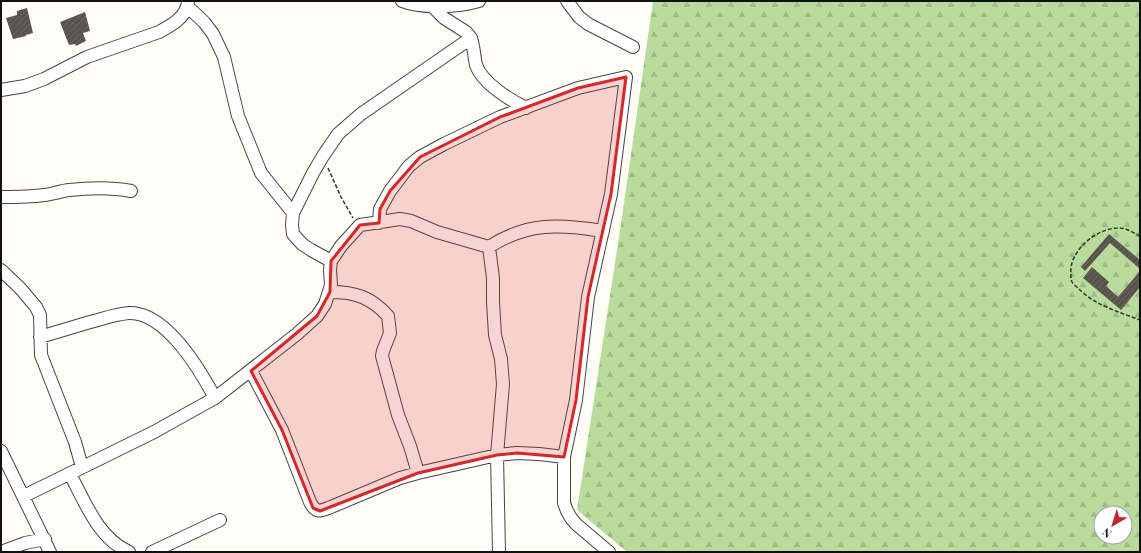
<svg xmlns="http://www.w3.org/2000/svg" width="1141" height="553" viewBox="0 0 1141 553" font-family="'Playfair Display',serif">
  <defs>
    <pattern id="forest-firs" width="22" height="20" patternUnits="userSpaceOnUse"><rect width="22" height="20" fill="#b9dc9c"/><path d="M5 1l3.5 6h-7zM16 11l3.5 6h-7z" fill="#9ebc85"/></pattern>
    <pattern id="building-hatch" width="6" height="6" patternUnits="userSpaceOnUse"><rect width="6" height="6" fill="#5a524d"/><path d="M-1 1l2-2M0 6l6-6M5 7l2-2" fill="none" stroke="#6d6662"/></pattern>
  </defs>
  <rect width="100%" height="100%" fill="#fffdf5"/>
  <path fill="url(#forest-firs)" fill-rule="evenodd" d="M653 1H1140V552H627L577 510 621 224ZM1101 513H1125V537H1101Z"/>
  <path fill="url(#building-hatch)" d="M27 8 33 33 26 35V36L13 39 6 18 17 15V11Z
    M85 12 90 31 83 33 86 41 76 46 75 44 69 45 60 22Z
    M1109 234 1140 260V269L1110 243 1085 271 1081 267Z
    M1092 267 1109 282 1106 286 1118 297 1140 271V287L1121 310 1083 278Z"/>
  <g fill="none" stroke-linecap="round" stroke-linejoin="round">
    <defs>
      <path id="minor" d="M402 1C422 9 458 7 479 1
        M567 1 579 17 588 24 633 47
        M431 5 444 18 466 32 471 38
        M188 7 204 22 213 34 224 57 238 116 261 173 293 213
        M1 90 25 86 44 79 87 57 159 32C172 25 187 17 188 1
        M1 197C15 197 30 197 44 195 53 194 61 191 69 190 89 188 110 187 131 191
        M379 223 380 209 390 191 409 166 420 157 444 144 500 117 578 88 626 77 611 194 588 297 576 400 564 457V503L567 511 571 518 576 524 609 552
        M489 247 493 278V302L495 335 501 359 503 384 497 455 499 552
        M331 261 311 250 302 244 293 234 292 225 293 213 313 173 323 156 338 134 361 114 471 38C474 47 474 56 476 65 482 83 510 100 526 108
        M1 270 20 288 36 307 40 315 41 355 75 442 82 467
        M330 292C355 292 371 297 388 316L390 333 383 351 382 356 398 415 410 446 418 473
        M40 337C57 332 73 327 90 322 102 319 116 314 129 313 166 312 200 370 215 398
        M251 371 282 430 310 502C316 514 320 511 331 507L400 478 418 473 497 455 517 453 539 454 564 457
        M1 451 50 552
        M70 474C85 502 98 538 129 552
        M24 496 154 432 215 398 297 334 317 316 325 304 331 285 330 270 331 261 341 246 360 225 400 219 411 221 437 232 489 247C527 222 560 224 603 231
        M1 552 25 543 45 539
        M152 552 220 520"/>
    </defs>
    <use href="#minor" stroke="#444" stroke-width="14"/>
    <path stroke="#333" stroke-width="1.5" stroke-dasharray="4 2" stroke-linecap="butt" d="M328 168 341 197 353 218
      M1140 236C1133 233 1126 227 1117 228 1095 229 1068 252 1071 275 1071 278 1071 280 1072 282 1073 284 1076 286 1078 288 1094 305 1119 312 1140 320"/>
    <use href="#minor" stroke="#fff" stroke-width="12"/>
  </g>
  <path fill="#d62828" fill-opacity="0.2" stroke="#d62828" stroke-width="3" stroke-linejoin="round" d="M626 77 611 194 588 297 576 400 564 457 517 453 497 455 418 473 320 511 313 508 282 430 251 371 317 316 330 292 331 261 360 225 379 223 380 209 390 191 420 157 500 117 578 88Z"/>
  <rect width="1141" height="553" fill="none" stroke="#111111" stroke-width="4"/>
  <g transform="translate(1113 525) rotate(218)"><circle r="19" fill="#ffffff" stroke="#a0a0a0"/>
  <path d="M0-3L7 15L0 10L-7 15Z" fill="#c4262e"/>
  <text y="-6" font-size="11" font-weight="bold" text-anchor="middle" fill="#111111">N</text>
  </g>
</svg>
